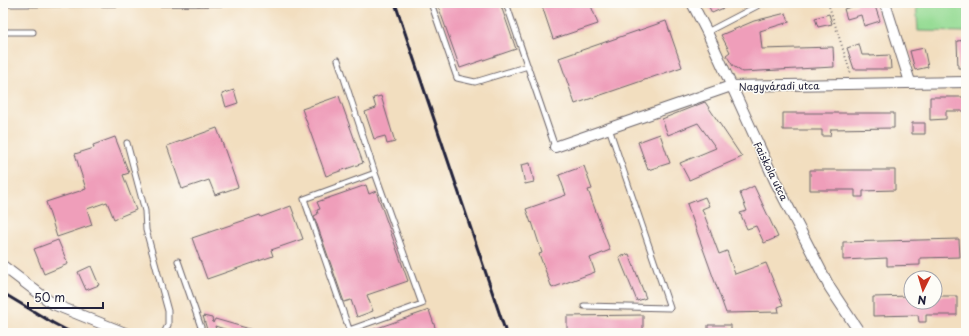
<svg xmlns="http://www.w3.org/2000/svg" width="969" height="336" viewBox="0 0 969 336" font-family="'Playpen Sans',sans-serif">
  <rect width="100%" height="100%" fill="#fdfcf7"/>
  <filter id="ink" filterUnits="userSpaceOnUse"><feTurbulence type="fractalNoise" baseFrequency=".025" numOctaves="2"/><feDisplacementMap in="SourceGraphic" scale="8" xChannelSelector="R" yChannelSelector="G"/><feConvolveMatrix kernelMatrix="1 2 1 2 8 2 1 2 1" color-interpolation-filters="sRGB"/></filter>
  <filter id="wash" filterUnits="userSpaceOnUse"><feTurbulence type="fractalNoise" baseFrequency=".012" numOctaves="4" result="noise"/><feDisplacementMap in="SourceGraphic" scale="16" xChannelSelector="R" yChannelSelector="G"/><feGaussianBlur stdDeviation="0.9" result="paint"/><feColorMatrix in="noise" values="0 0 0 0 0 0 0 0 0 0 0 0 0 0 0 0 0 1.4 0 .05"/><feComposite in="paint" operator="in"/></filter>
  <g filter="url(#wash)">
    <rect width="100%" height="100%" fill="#f2debf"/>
    <path fill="#96db94" stroke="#5c7e68" d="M916 3H966V32L918 31Z"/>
    <g id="blocks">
      <path fill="#ef9eba" d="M437 3H500L516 49 460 68Z
        M541 3H590L598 24 553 39Z
        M707 3H735L712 13Z
        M857 3H874L880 21 864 26 861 15 847 19 844 9 857 5Z
        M786 13 789 22 760 31 762 49 833 47 834 67 742 72 733 66 726 55 730 52 721 35 754 21Z
        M829 14 832 24 818 27 815 18Z
        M666 21 682 67 575 104 559 58Z
        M966 40V68H958L957 41Z
        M859 44 862 55H870V56L890 55 891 69H854L847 48Z
        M924 48 928 67 915 70 910 51Z
        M234 90 238 103 226 107 222 94Z
        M339 96 363 163 326 176 302 109Z
        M381 96 395 142 387 144 385 136 374 139 365 112 376 108 373 98Z
        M930 97H966V111H946V119L930 120Z
        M705 102 742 157 689 180 680 163 716 148 698 123 668 135 662 119Z
        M783 113H894V128L831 129 830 136H822V130H783Z
        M912 123H925V134H912Z
        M217 128 238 187 215 195 209 180 182 189 167 146Z
        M660 134 670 163 648 170 638 142Z
        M115 137 129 173 123 175 136 210 114 219 107 202 87 209 92 225 57 237 46 202 86 189 75 154 94 148 93 145Z
        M530 163 534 182 525 184 521 165Z
        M584 166 592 189 588 190 610 250 590 258 595 272 552 288 539 254 542 253 532 222 531 223 526 209 566 195 559 175Z
        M810 170H895V190L863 191V197H855V190H810Z
        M366 185 369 194 376 191 408 281 367 295 373 311 357 317 351 300 344 302 314 216 318 214 317 210 320 209 317 202Z
        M754 186 778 237 764 243 756 226 747 229 740 213 747 211 740 193Z
        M705 197 709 206 702 209 719 254 727 251 735 274 766 263 783 305 778 307 779 312 726 313 687 204Z
        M291 206 303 239 271 250 273 256 207 279 192 238 260 215 261 217Z
        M959 239 960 257 920 258V265L887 266V258L843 260V242Z
        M58 240 68 264 44 274 34 249Z
        M629 254 646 298 637 301 619 257Z
        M91 266 99 285 86 290 78 272Z
        M911 296V302H935V296H957V315H926V322H919L918 315 873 316V297Z
        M429 310 437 333H366V332Z
        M643 315V331H591V333H567V316Z
        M203 316 212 318 213 323 215 319 257 331 256 333H237L215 326 217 333H208Z
        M708 325H731V333H708Z"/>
    </g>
  </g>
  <g filter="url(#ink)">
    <use href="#blocks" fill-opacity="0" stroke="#6b6469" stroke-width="1"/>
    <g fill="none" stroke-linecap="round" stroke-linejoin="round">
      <defs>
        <path id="lane" d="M431 3 457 78 475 82 528 66
          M506 3 555 147
          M3 4 245 3
          M3 32H33
          M707 32 757 6 755 3
          M338 60 375 173 422 304 349 330
          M127 143 145 211 146 230 168 311V325L164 333
          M178 261 203 333
          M584 306 670 308 609 128
          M350 332 304 199 375 173"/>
        <path id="street" d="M692 3 707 32 775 181 830 288 860 333
          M885 3 910 82
          M555 147 731 86 966 82
          M3 266 53 304 125 333"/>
      </defs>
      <use href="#lane" stroke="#6b6469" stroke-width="7"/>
      <use href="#street" stroke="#6b6469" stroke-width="12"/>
      <path stroke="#6b6469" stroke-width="2" stroke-dasharray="1 3" stroke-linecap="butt" d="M828 3 851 74"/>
      <use href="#lane" stroke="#fff" stroke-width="5"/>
      <use href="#street" stroke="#fff" stroke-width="10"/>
      <path stroke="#22223b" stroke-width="3" d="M395 3 506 333
        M3 293 53 323 72 333
        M3 330 20 333"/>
    </g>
  </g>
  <g text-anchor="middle" stroke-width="3" stroke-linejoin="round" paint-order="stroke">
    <g font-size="10" fill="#22223b" stroke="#fdfcf7">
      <text transform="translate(779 86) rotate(-1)" y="4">Nagyváradi utca</text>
      <text transform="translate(771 171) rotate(64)" y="4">Faiskola utca</text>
    </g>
  </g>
  <rect width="969" height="336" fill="none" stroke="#fdfcf7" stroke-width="16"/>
  <g transform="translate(923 290) rotate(185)"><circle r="19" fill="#fdfcf7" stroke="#a5a5ac"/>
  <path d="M0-3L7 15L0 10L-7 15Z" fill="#c8321e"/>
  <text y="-6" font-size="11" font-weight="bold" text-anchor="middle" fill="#22223b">N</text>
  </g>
  <path d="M28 302v6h75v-6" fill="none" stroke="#22223b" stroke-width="2"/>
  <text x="34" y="302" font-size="12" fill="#22223b" stroke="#fdfcf7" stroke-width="3" paint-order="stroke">50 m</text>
</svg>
